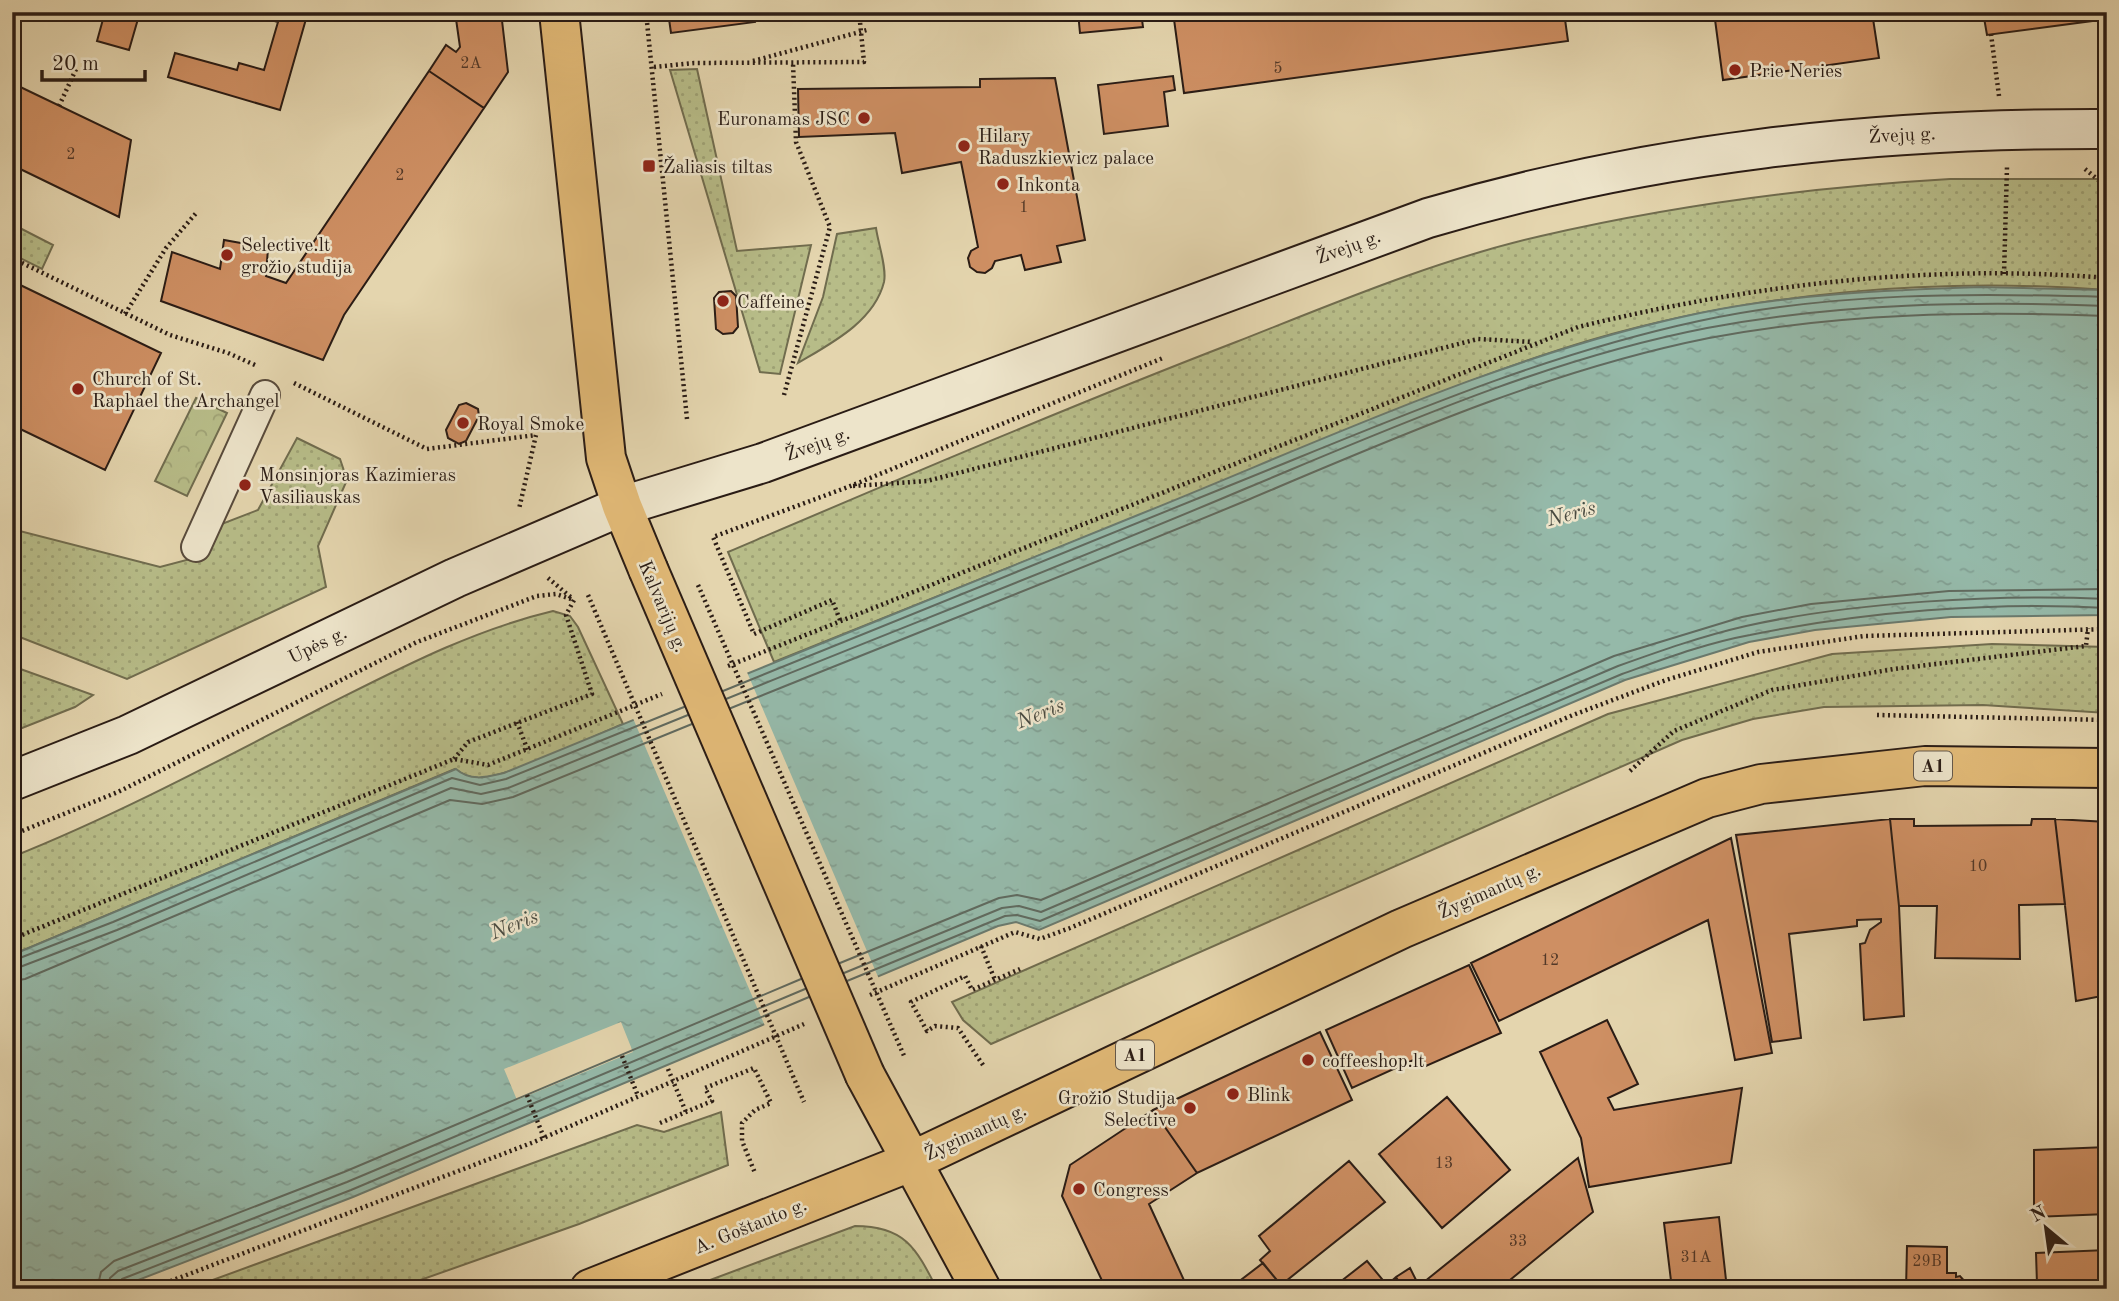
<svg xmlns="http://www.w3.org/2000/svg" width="2119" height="1301" viewBox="0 0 2119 1301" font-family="'Old Standard TT',serif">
  <defs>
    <pattern id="grass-dots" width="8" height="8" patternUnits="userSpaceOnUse" patternTransform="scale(1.75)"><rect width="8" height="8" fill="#b7bc88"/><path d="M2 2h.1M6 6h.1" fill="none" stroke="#9ea174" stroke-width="1.8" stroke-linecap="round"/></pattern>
    <pattern id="forest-crowns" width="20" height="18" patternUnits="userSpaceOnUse" patternTransform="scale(1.75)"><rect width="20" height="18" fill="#b7bc88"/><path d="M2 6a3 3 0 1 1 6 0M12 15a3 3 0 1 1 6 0" fill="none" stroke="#9ea174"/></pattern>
    <pattern id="water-ripples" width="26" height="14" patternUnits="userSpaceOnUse" patternTransform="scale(1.75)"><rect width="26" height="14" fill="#95b9a9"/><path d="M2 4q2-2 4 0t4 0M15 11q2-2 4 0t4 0" fill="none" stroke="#819e91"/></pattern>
  </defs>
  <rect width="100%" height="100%" fill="#e4d5ae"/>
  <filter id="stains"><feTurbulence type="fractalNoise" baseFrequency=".00286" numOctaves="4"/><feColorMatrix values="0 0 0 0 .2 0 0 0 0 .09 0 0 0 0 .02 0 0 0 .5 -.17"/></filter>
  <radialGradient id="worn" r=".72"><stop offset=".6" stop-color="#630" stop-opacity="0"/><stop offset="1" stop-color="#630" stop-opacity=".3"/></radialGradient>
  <path fill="url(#grass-dots)" stroke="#706c4e" stroke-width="2" d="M697 69 737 251 811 245 780 374 760 372 670 70Z
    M1950 179H2107V290C1936 277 1756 292 1591 340 1470 376 1354 428 1237 476 1083 538 928 600 774 662L728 552C897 480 1065 408 1236 342 1335 303 1436 260 1541 236 1675 205 1813 187 1950 179Z
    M12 224 53 245 42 269 12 254Z
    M876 228C878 243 887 268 884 282 874 322 830 344 798 363L823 297 837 234Z
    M297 438 340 459 347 480 318 546 326 587 127 679 12 634V529L160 567 202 556 219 525 258 510Z
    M553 611 570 616 578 627 623 724C589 738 513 776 480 778 470 778 463 775 455 769L12 955V857C117 815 218 761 319 709 395 671 469 631 553 611Z
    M1992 644 2107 647V713L1983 705 1824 707 1753 719 1682 740 991 1044 963 1020 952 1002 1608 714 1832 654Z
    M12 666 93 695 75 707 12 732Z
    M721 1112 728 1165 579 1224 395 1289H188L637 1125 664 1132Z
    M855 1226C905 1226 916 1248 937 1289H686Z"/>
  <path fill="url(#forest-crowns)" stroke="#706c4e" stroke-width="2" d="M196 398 227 413 187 496 155 481Z"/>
  <path fill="url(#water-ripples)" stroke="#6a7a6e" stroke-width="2" d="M1981 287 2107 290V615L1951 617 1815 630 1749 642 1625 680 1039 930 1016 922 998 926 353 1197 115 1289H12V955L456 769C471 782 487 777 504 773 715 686 927 601 1138 515 1322 441 1504 354 1700 313 1792 294 1887 290 1981 287Z"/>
  <path fill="#e4d5ae" d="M746 670 879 979 765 1026 632 716Z
    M621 1022 633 1052 517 1100 504 1069Z"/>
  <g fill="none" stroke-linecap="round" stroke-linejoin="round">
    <path stroke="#606a5f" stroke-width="2" d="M723 691C892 621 1062 554 1231 485 1385 423 1536 356 1699 321 1833 292 1971 293 2107 297
      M726 699C900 628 1075 561 1247 488 1396 426 1547 359 1707 328 1839 303 1973 301 2107 306
      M731 708C903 638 1077 571 1250 499 1399 436 1549 370 1709 338 1840 313 1974 311 2107 316
      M12 961 113 922 452 778 480 785 506 779 684 707
      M840 963 999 898 1017 895 1041 900 1614 656 1742 617 1811 604 1949 591 2107 589
      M12 970 117 930 451 788 481 794 508 788 688 715
      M844 973 1002 908 1019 906 1041 912 1618 666C1660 651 1702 636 1746 626 1854 602 1995 594 2107 599
      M12 981 25 979 450 800 482 804 513 797 692 724
      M847 981 1005 916 1017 915 1040 921 1622 674C1664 659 1706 643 1750 635 1862 612 1992 601 2107 608
      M97 1289 101 1272 114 1261 344 1172 801 979
      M108 1289 110 1278 118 1271 347 1182 805 989
      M116 1289 122 1279 351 1190 809 997"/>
  </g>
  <path fill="#ce8f63" stroke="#2a1c15" stroke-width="2" d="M105 12H140L129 50 97 41Z
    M243 12H308L280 110 168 77 175 53 237 70 239 63 264 70 278 22Z
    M455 12H501L508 72 484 108 429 71 446 45 456 52 460 47Z
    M668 12H754L755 22 671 33Z
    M1078 12H1141L1143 27 1080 33Z
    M1173 12H1564L1568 41 1184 93Z
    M1714 12H1872L1879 58 1723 80Z
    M1983 12H2107V19L1987 35Z
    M429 71 484 108 344 315 323 360 161 301 172 252 220 269 224 240 268 248 266 276 286 283Z
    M1173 76 1175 90 1164 92 1168 126 1104 134 1098 85Z
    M1055 78 1085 240 1057 246 1061 262 1025 270 1021 255 995 261 992 268 985 273 977 272 970 267 968 258 971 251 978 247 961 162 902 173 895 133 799 137 798 89 980 87V79Z
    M12 83 131 140 119 217 12 165Z
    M12 281 161 353 105 470 12 425Z
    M731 291 736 296 738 327 733 333 723 334 716 329 714 298 719 292Z
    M466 403 478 409 479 416 466 441 459 444 448 438 446 430 459 405Z
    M1890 819H1914V826L2031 825 2032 819H2055L2065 904 2019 905 2020 959 1935 958 1937 906H1899Z
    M1890 819 1899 906 1904 1016 1864 1020 1860 944 1865 943 1870 930 1881 922V919L1857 920V926L1789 934 1801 1038 1772 1042 1736 835Z
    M2055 819 2107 822V995L2076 1001Z
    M1731 838 1772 1053 1735 1060 1708 920 1499 1021 1471 963Z
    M1469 965 1501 1033 1426 1066 1422 1056 1352 1088 1326 1030Z
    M2107 995V1019L2103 996Z
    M1607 1020 1638 1084 1608 1098 1614 1110 1742 1088 1731 1163 1589 1187 1581 1138 1540 1052Z
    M1320 1032 1352 1100 1197 1173 1153 1110Z
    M1447 1097 1510 1170 1442 1228 1379 1154Z
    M1153 1110 1197 1173 1149 1204 1188 1289H1106L1062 1196 1070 1165Z
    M2107 1147V1214L2034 1217V1150Z
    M1578 1158 1593 1212 1499 1289H1403L1396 1277 1410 1268 1419 1286Z
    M1349 1161 1385 1202 1281 1285 1260 1260 1270 1251 1259 1236Z
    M1719 1217 1727 1289H1672L1664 1223Z
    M1907 1246 1947 1247V1273H1956V1277L1960 1276 1967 1284V1289H1906Z
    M2107 1250V1282L2037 1284 2036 1253Z
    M1367 1261 1387 1285 1382 1289H1331Z
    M1263 1263 1284 1289H1229Z
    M1396 1277 1403 1289H1382L1387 1285Z"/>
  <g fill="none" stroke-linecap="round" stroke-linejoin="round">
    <defs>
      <path id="street" d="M196 547 265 395"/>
      <path id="secondary" d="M12 781 128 735 455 578 622 506 763 463 1428 218C1651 152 1875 128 2107 129"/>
      <path id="primary" d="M559 12 606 458 622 506 648 569
        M865 1075 981 1289
        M590 1289 910 1162 1401 929 1707 798 1761 784 1925 766 2107 768"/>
    </defs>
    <use href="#street" stroke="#584a3b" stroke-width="32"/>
    <use href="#secondary" stroke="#2a1c15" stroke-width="42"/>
    <use href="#primary" stroke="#2a1c15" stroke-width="42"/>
    <path stroke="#2a1c15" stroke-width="4.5" stroke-dasharray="2 3.5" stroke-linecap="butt" d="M646 12 687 419
      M1991 34 1999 96
      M753 61 867 30
      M654 67 694 63 864 62 859 12
      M59 106 77 67
      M2085 169 2107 187
      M12 258 170 335 228 353 255 365
      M2004 274 2007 167
      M125 314 166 248 197 212
      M294 383 427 449 536 435 519 509
      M784 395 830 227 796 142 793 63
      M853 486 927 481 1478 339 1533 342
      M548 578 573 599
      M840 620 832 600 754 634 713 537 848 487 1163 358
      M728 666 1578 327C1750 285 1929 263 2107 278
      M1877 715 2107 720
      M517 722 528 751
      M454 759 468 742 592 694 566 615 574 600
      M1630 771 1674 731 1772 690 1894 669 2086 646 2088 628
      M12 835 118 792 417 642 537 596 556 594 574 600
      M12 939 454 759 488 765 662 694
      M981 946 995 980
      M870 995 1015 932 1040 939 1070 928 1573 715 1666 680 1758 652 1864 636 2107 629
      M622 1056 638 1096
      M983 1065 958 1028 935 1026 927 1031 911 1002 965 976 972 990 1020 969
      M668 1069 686 1112
      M527 1095 544 1138
      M660 1123 712 1101 705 1088 754 1068 771 1103 755 1110 742 1123V1141L755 1173
      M150 1289 534 1142 804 1024"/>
    <use href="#street" stroke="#ede4ca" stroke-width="28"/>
    <use href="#secondary" stroke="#ede4ca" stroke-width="38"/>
    <use href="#primary" stroke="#e2ba77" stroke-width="38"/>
    <defs>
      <path id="primary-bridge" d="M648 569 865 1075"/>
    </defs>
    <use href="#primary-bridge" stroke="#2a1c15" stroke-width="42" stroke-linecap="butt"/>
    <path stroke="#2a1c15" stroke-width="4.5" stroke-dasharray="2 3.5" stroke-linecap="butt" d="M698 585 905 1058
      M588 595 804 1102"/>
    <use href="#primary-bridge" stroke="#e2ba77" stroke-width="38"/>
  </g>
  <g fill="#8f2418" stroke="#ede4ca" stroke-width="2.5">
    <circle cx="1735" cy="70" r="7"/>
    <circle cx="864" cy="118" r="7"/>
    <circle cx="964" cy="146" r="7"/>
    <rect x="642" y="159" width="14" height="14" rx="3.5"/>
    <circle cx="1003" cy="184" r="7"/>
    <circle cx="227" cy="255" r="7"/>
    <circle cx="723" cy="301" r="7"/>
    <circle cx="78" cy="389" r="7"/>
    <circle cx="463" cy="423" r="7"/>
    <circle cx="245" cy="485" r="7"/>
    <circle cx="1308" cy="1060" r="7"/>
    <circle cx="1233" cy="1094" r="7"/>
    <circle cx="1190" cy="1108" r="7"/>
    <circle cx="1079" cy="1189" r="7"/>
  </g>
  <g text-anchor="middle" stroke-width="5" stroke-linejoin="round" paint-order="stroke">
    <g font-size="16" fill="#533928">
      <text x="471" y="68">2A</text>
      <text x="1278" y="73">5</text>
      <text x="71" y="159">2</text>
      <text x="400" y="180">2</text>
      <text x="1024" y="212">1</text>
      <text x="1978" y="871">10</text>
      <text x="1550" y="965">12</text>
      <text x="1444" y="1168">13</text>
      <text x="1518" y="1246">33</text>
      <text x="1696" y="1262">31A</text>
      <text x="1927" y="1266">29B</text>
    </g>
    <g fill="#ede4ca" stroke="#64584b" stroke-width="2">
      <rect x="1914" y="751.5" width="38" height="29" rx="5"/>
      <rect x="1116" y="1040.5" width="38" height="29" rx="5"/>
    </g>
    <g font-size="18" font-weight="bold" fill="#2a1c15">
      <text x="1933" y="772">A1</text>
      <text x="1135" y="1061">A1</text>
    </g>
    <g font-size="19" fill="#2a1c15" stroke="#ede4ca" text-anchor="start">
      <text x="1749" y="77">Prie Neries</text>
      <text x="850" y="125" text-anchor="end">Euronamas JSC</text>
      <text x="978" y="142">Hilary<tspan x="978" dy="22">Raduszkiewicz palace</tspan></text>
      <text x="663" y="173">Žaliasis tiltas</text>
      <text x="1017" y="191">Inkonta</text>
      <text x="241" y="251">Selective.lt<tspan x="241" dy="22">grožio studija</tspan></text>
      <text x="737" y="308">Caffeine</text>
      <text x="92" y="385">Church of St.<tspan x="92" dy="22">Raphael the Archangel</tspan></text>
      <text x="477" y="430">Royal Smoke</text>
      <text x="259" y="481">Monsinjoras Kazimieras<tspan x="259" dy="22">Vasiliauskas</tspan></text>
      <text x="1322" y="1067">coffeeshop.lt</text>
      <text x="1247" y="1101">Blink</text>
      <text x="1176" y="1104" text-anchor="end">Grožio Studija<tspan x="1176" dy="22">Selective</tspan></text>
      <text x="1093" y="1196">Congress</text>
    </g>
    <g font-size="19" fill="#2a1c15" stroke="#ede4ca">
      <text transform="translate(1902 134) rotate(-3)" y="7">Žvejų g.</text>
      <text transform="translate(1348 246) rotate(-20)" y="7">Žvejų g.</text>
      <text transform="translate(817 443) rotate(-20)" y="7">Žvejų g.</text>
      <text transform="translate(664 606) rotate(67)" y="7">Kalvarijų g.</text>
      <text transform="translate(317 644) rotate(-26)" y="7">Upės g.</text>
      <text transform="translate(1489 890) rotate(-24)" y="7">Žygimantų g.</text>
      <text transform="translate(975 1131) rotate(-25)" y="7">Žygimantų g.</text>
      <text transform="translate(750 1225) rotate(-22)" y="7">A. Goštauto g.</text>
    </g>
    <g font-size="21" font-style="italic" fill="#4a4b41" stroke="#ede4ca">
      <text transform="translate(1571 513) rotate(-15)" y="7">Neris</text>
      <text transform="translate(1040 713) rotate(-22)" y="7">Neris</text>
      <text transform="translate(514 924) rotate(-22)" y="7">Neris</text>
    </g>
  </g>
  <rect width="2119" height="1301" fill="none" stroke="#e4d5ae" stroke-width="42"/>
  <rect x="14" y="14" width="2091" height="1273" fill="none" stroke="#2a1c15" stroke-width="3.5"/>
  <rect x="21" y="21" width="2077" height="1259" fill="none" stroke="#2a1c15" stroke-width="2"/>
  <g transform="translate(2046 1228) rotate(331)" stroke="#ede4ca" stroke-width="5" paint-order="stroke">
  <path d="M0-5L12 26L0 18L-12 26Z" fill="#2a1c15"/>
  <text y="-10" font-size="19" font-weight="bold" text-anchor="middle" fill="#2a1c15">N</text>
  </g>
  <path d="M42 70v10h103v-10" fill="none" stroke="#2a1c15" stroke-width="3.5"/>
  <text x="52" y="70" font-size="21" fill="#2a1c15" stroke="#ede4ca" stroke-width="5" paint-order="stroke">20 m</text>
  <rect width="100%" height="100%" filter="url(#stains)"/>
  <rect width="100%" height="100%" fill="url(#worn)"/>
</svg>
